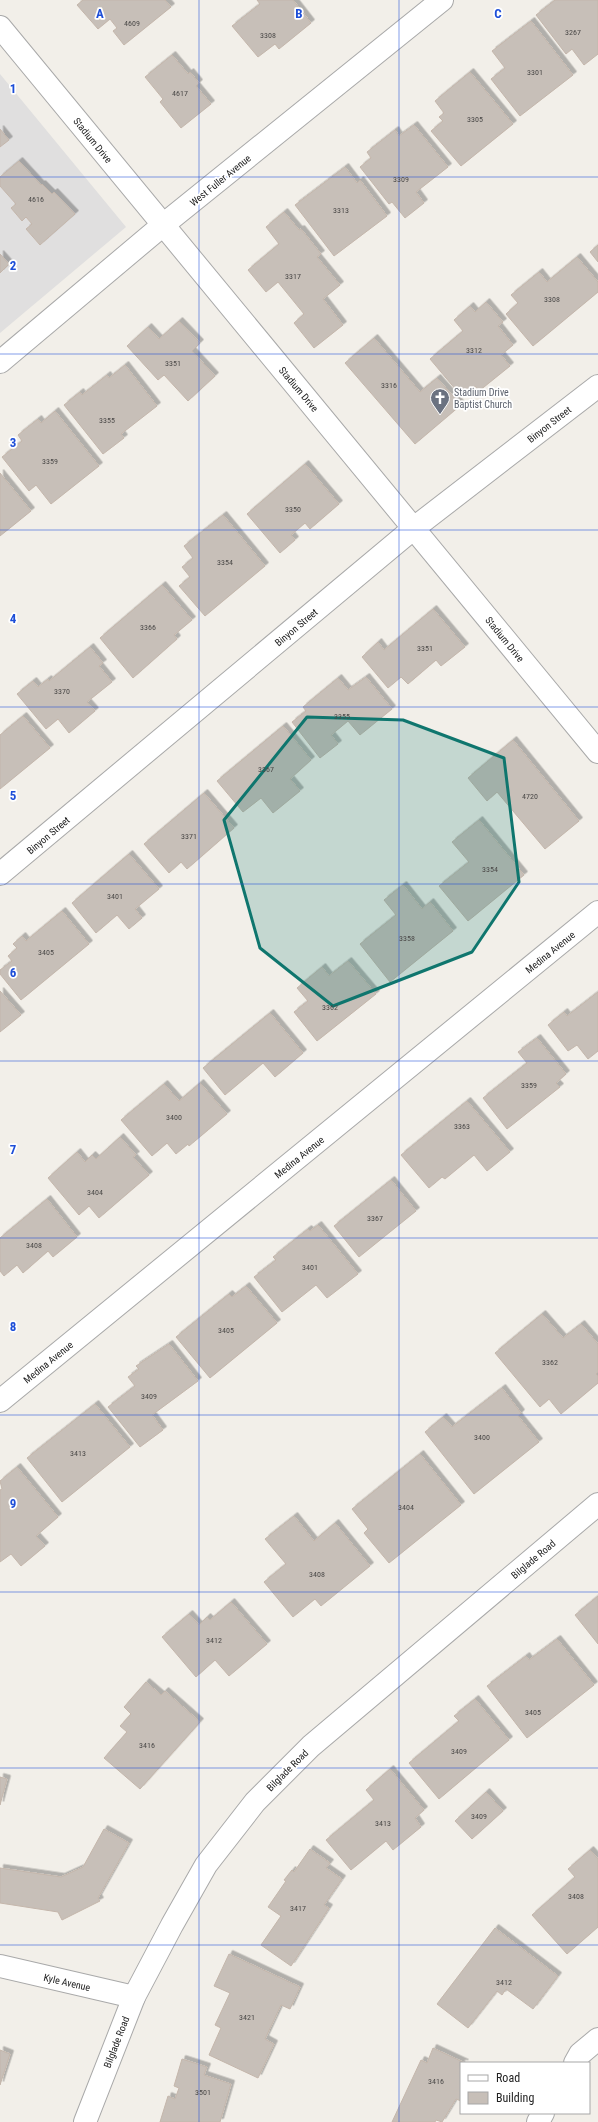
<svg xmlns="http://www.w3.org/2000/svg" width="598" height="2122" viewBox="0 0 598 2122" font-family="'Roboto Condensed',sans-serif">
  <defs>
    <filter id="shadow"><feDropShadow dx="3.5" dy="-3.5" stdDeviation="0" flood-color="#0004"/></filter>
  </defs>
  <rect width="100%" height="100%" fill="#f2efe9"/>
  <path fill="#e0dfdf" d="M0 74 126 227 0 333Z"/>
  <path fill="#c7bfb8" stroke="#c4b6ab" filter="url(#shadow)" d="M83 0H165L171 7 124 45 113 31 117 28 110 19 98 29 77 5Z
    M257 0H293L311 23 279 49 275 44 258 57 232 26 260 4Z
    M555 0H598V54L584 65 572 49 566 54 536 15Z
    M531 21 573 75 520 116 491 79 505 68 492 51Z
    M172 55 188 74 190 72 199 83 196 86 211 104 181 128 160 102 163 99 145 77Z
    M470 72 513 124 461 166 431 131 443 121 439 117 444 113 435 101Z
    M414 125 448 167 416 192 424 203 405 218 392 202 389 204 360 167 371 158 367 152 395 130 399 136Z
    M0 129 9 140 0 147Z
    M19 161 41 185 42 184 52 194 54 192 75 214 40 245 26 229 32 224 26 217 22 221 11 208 16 204 0 186V177Z
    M345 167 357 183 360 180 387 216 334 256 295 205Z
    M284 212 299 230 301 229 321 254 317 257 340 285 323 299 343 325 314 348 294 323 304 314 278 282 266 292 248 270 279 244 266 227Z
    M598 245V262L590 252Z
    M0 254 9 264 0 273Z
    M577 257 598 282V292L533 346 506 314 518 303 511 295 539 272 547 282Z
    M486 302 503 322 498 326 513 345 501 355 510 366 479 391 475 386 462 397 430 359 463 331 454 320 470 306 475 312Z
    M179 321 200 343 192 351 215 376 188 401 164 375 158 380 127 346 148 327 159 339Z
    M374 338 420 392 437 378 461 405 415 444 345 363Z
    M125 365 157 406 121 434 124 438 103 454 64 405 80 392 82 395 107 375 109 378Z
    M55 411 99 466 51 504 36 485 29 491 2 457 22 441 18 435 38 419 41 423Z
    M305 464 339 504 310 529 305 523 291 535 295 540 280 553 247 514Z
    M0 473 31 511 0 536Z
    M223 515 265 566 205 616 179 586 190 577 182 567 193 558 184 546Z
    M162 585 192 620 174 635 177 639 133 678 100 638Z
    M433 609 465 647 441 666 436 660 408 684 401 677 388 688 362 657 378 642 384 650Z
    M90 647 103 663 99 666 112 682 87 702 95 711 69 733 58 719 46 729 17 694 33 681 38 687 48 679 49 681Z
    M366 677 392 709 360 735 348 721 331 735 338 744 320 758 292 722 306 711 303 707 338 678 348 690Z
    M23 716 50 748 0 789V735Z
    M283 726 311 760 290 779 300 791 273 813 261 798 243 812 217 781Z
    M513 740 579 821 545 849 497 792 487 801 468 778Z
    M204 793 234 828 187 869 181 862 169 873 144 844Z
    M479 820 524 875 468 921 439 886 469 862 452 842Z
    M129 854 159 889 135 909 142 918 129 929 117 915 96 933 72 903Z
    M403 885 422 909 430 902 453 931 390 982 360 944 396 915 384 900Z
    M62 911 89 944 21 1000 0 974V970L12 961 8 956 17 948 13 944 22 936 26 941Z
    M348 961 376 994 317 1041 294 1012 308 1001 297 988 322 967 329 976Z
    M0 991 21 1015 0 1032Z
    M598 992V1051L588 1059 577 1045 568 1051 548 1025 564 1012 567 1016Z
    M270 1013 303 1053 275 1077 263 1063 225 1095 203 1068Z
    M537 1038 566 1074 556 1083 560 1087 507 1129 483 1098 527 1063 518 1052Z
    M200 1083 227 1114 189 1146 188 1144 176 1154 167 1143 152 1156 121 1120 164 1084 179 1101Z
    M467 1101 510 1152 487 1171 474 1155 445 1179 442 1177 429 1188 401 1155Z
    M120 1137 136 1155 133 1157 149 1175 99 1218 89 1206 79 1215 48 1178 77 1152 85 1162 92 1155 96 1159Z
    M391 1180 416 1211 359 1257 334 1226Z
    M47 1199 77 1237 53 1257 48 1251 23 1273 17 1265 4 1276 0 1271V1238Z
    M318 1225 358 1274 327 1298 316 1285 282 1312 254 1277 276 1260 273 1257 308 1229 310 1231Z
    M246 1286 277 1323 210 1378 176 1337 229 1294 232 1297Z
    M542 1314 563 1338 581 1324 598 1344V1372L596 1374 598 1376V1383L561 1414 549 1399 540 1407 495 1353Z
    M169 1344 198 1381 152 1415 163 1430 140 1447 108 1407 135 1386 128 1377 139 1369 136 1366Z
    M502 1388 521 1413 518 1416 539 1442 474 1494 425 1432 443 1417 452 1427Z
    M95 1404 130 1447 62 1502 27 1458Z
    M420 1454 461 1505 389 1563 364 1533 368 1529 352 1509Z
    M17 1467 58 1517 36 1536 45 1546 21 1566 11 1554 0 1562V1490L2 1489 0 1481Z
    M294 1516 314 1541 335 1523 370 1566 321 1606 315 1599 293 1617 264 1582 286 1564 265 1539Z
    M598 1596V1644L575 1615Z
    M231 1602 267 1644 229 1676 215 1660 196 1677 162 1637 189 1614 199 1625 207 1617 210 1620Z
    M557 1639 594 1685 527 1738 487 1686 526 1656 529 1660Z
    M146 1682 161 1695 165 1691 200 1722 140 1789 104 1758 127 1732 120 1726 131 1714 124 1707Z
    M475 1699 509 1740 439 1799 409 1763 459 1721 454 1716Z
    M390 1769 424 1810 415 1818 421 1827 393 1850 386 1841 351 1870 326 1840 374 1800 366 1790Z
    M0 1777 7 1779 0 1805Z
    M486 1792 503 1811 472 1839 455 1821Z
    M104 1829 129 1843 98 1898 100 1901 62 1920 58 1912 0 1903V1868L61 1877 83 1867Z
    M310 1849 330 1863 326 1868 342 1879 324 1905 329 1908 291 1966 261 1945 281 1916 268 1907 286 1881 284 1880 292 1870 294 1872Z
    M590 1850 598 1859V1927L567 1954 532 1915 575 1877 568 1869Z
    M495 1928 558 1976 533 2009 506 1989 502 1995 497 1991 468 2028 437 2004Z
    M229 1954 300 1987 290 2009 281 2005 265 2039 274 2044 258 2078 209 2055 221 2028 215 2025 230 1993 214 1986Z
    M433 2048 465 2063H461V2101L456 2099 442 2122 436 2120 435 2122H392L421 2060 427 2063Z
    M0 2050 10 2054 0 2085Z
    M182 2059 207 2067 204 2075 231 2084 220 2122H160L168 2096 175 2099 179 2088 174 2086Z"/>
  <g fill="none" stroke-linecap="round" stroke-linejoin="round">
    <defs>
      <path id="minor" d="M0 27 598 752
        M0 362 163 225 442 0
        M0 874 414 528 598 386
        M0 1401 598 912
        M0 1966 134 1997
        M575 2063 580 2054 598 2039
        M538 2122 543 2113"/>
      <path id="tertiary" d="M85 2122 134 1997 172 1925 206 1865 255 1802 311 1746 598 1504"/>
    </defs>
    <use href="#minor" stroke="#a9a9a9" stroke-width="24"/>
    <use href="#tertiary" stroke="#a9a9a9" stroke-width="24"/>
    <use href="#minor" stroke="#fff" stroke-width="22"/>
    <use href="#tertiary" stroke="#fff" stroke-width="22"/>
  </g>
  <path fill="#0f766e" fill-opacity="0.2" stroke="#0f766e" stroke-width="3" stroke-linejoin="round" d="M307 717 403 720 504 758 519 882 472 952 333 1006 260 948 224 820Z"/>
  <path fill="none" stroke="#1d4ed8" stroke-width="1" stroke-opacity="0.55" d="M199 0V2122M399 0V2122M0 177H598M0 354H598M0 530H598M0 707H598M0 884H598M0 1061H598M0 1238H598M0 1415H598M0 1592H598M0 1768H598M0 1945H598"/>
  <defs>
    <symbol id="church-pin" viewBox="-11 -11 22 30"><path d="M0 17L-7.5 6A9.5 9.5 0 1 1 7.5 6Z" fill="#6b7280" stroke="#fff"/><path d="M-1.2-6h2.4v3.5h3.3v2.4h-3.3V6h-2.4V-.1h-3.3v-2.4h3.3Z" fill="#fff"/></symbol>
  </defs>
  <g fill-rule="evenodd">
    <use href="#church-pin" x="429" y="387" width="22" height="30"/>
  </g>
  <g text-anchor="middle" stroke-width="3.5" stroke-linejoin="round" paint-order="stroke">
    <g font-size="8" fill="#4b4948">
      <text x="132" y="26">4609</text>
      <text x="573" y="35">3267</text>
      <text x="268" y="38">3308</text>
      <text x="535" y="75">3301</text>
      <text x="180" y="96">4617</text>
      <text x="475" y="122">3305</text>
      <text x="401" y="182">3309</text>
      <text x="36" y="202">4616</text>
      <text x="341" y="213">3313</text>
      <text x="293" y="279">3317</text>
      <text x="552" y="302">3308</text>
      <text x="474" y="353">3312</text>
      <text x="173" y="366">3351</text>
      <text x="389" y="388">3316</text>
      <text x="107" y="423">3355</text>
      <text x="50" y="464">3359</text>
      <text x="293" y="512">3350</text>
      <text x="225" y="565">3354</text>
      <text x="148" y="630">3366</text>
      <text x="425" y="651">3351</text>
      <text x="62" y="694">3370</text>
      <text x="342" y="719">3355</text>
      <text x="266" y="772">3367</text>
      <text x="530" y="799">4720</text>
      <text x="189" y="839">3371</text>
      <text x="490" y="872">3354</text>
      <text x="115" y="899">3401</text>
      <text x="407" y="941">3358</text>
      <text x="46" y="955">3405</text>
      <text x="330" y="1010">3362</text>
      <text x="529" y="1088">3359</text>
      <text x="174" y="1120">3400</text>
      <text x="462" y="1129">3363</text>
      <text x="95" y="1195">3404</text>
      <text x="375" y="1221">3367</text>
      <text x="34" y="1248">3408</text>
      <text x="310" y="1270">3401</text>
      <text x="226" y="1333">3405</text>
      <text x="550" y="1365">3362</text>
      <text x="149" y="1399">3409</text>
      <text x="482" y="1440">3400</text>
      <text x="78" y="1456">3413</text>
      <text x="406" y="1510">3404</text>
      <text x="317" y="1577">3408</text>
      <text x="214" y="1643">3412</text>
      <text x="533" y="1715">3405</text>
      <text x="147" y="1748">3416</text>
      <text x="459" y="1754">3409</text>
      <text x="479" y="1819">3409</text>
      <text x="383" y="1826">3413</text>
      <text x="576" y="1899">3408</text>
      <text x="298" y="1911">3417</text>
      <text x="504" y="1985">3412</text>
      <text x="247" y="2020">3421</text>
      <text x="436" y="2084">3416</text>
      <text x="203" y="2095">3501</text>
    </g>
    <g font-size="10" fill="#222" stroke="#fff">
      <text transform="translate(93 140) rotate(51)" y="4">Stadium Drive</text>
      <text transform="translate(220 180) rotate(-39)" y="4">West Fuller Avenue</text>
      <text transform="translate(299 389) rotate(50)" y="4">Stadium Drive</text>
      <text transform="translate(549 424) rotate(-38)" y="4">Binyon Street</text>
      <text transform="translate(296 627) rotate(-40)" y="4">Binyon Street</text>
      <text transform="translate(505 639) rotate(51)" y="4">Stadium Drive</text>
      <text transform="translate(48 835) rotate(-40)" y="4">Binyon Street</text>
      <text transform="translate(550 952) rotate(-39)" y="4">Medina Avenue</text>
      <text transform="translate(299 1157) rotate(-39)" y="4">Medina Avenue</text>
      <text transform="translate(48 1362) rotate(-39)" y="4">Medina Avenue</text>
      <text transform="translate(533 1559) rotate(-40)" y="4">Bilglade Road</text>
      <text transform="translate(287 1770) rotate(-45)" y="4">Bilglade Road</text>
      <text transform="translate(67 1982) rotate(13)" y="4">Kyle Avenue</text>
      <text transform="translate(116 2042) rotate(-69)" y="4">Bilglade Road</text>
    </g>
    <g font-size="10" fill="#5b616d" stroke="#fff" text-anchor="start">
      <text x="454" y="396">Stadium Drive<tspan x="454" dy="12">Baptist Church</tspan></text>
    </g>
  </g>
  <g font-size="13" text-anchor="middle" font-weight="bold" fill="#1d4ed8" stroke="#fff" stroke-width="3.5" stroke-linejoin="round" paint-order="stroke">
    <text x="100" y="18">A</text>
    <text x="299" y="18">B</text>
    <text x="498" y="18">C</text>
    <text x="13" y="93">1</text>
    <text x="13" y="270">2</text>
    <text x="13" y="447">3</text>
    <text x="13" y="623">4</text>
    <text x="13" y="800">5</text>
    <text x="13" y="977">6</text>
    <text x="13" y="1154">7</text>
    <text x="13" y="1331">8</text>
    <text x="13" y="1508">9</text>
  </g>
  <rect x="460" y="2062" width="130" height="52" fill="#ffffff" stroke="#a7a7a7"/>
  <rect x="468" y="2075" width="20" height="6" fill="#ffffff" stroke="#a7a7a7"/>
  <text x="496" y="2082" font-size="12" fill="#222222">Road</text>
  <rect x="468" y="2092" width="20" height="12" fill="#c7bfb8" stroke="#a7a7a7"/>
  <text x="496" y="2102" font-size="12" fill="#222222">Building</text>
</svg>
